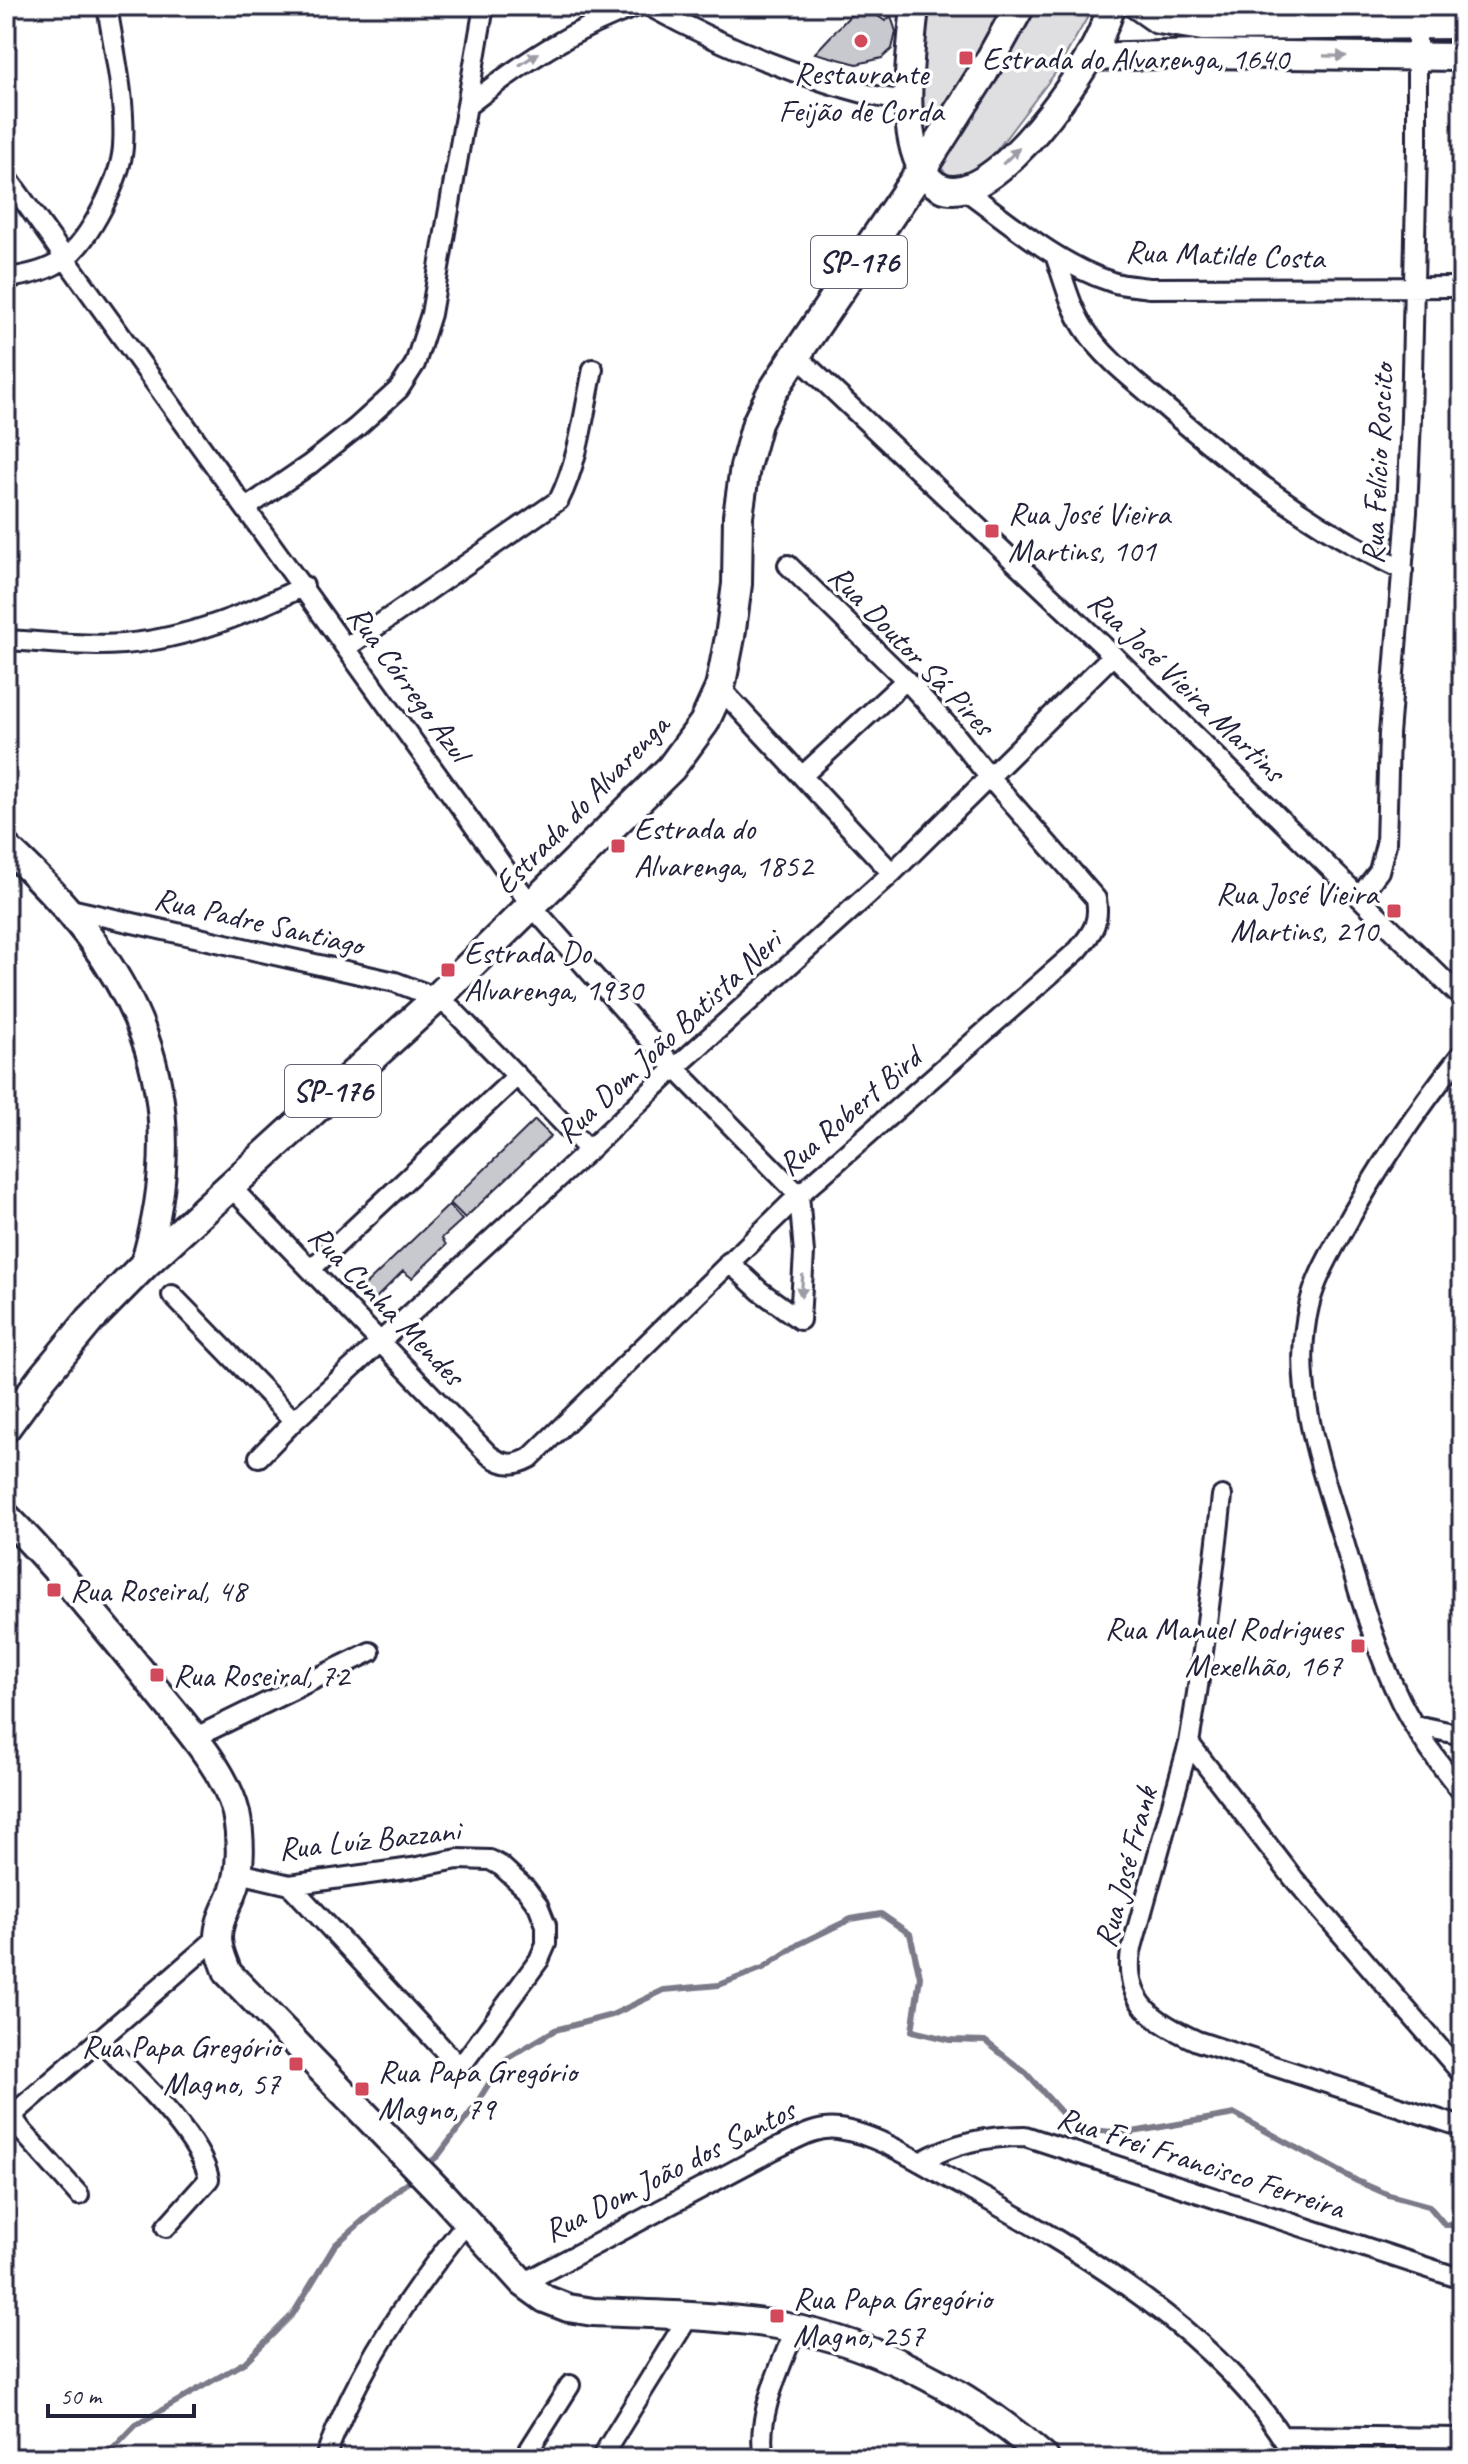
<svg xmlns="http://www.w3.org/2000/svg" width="1468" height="2464" viewBox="0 0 1468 2464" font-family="Caveat,sans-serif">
  <rect width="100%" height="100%" fill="#fff"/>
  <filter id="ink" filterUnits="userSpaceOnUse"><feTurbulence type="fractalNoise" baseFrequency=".0125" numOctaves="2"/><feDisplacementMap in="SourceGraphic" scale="16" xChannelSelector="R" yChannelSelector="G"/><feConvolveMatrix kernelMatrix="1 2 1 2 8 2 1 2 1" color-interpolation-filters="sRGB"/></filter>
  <g filter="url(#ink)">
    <path fill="#dfdfe2" stroke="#80808e" stroke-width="2" d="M926 6H1094L1056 72 983 168 967 181 951 178 937 164 916 109Z"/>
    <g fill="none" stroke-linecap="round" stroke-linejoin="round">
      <path stroke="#7a7a88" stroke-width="6" d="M424 2167 438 2156 473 2109 503 2061 555 2030 612 2015 664 1990 719 1985 763 1968 799 1944 851 1919 881 1914 910 1934 920 1977 912 2031 950 2040 985 2041 1026 2073 1076 2129 1127 2133 1235 2114 1357 2181 1389 2195 1429 2206 1445 2225H1462
        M104 2458 136 2425 245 2362 293 2314 335 2245 416 2174"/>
    </g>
    <path fill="#c8c8cf" stroke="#22223b" stroke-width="2" d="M859 6H864L885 21 891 16 896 32 892 49 882 58 857 64 815 53Z
      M535 1120 551 1136 465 1218 450 1203Z
      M449 1205 462 1220 442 1238 446 1245 412 1278 403 1271 371 1303 359 1291Z"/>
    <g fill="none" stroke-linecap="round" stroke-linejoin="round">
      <defs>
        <path id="street" d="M649 6C707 38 767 64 831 84 857 91 882 100 909 100
          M467 106C522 63 572 29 638 6
          M6 176 531 905 675 1068 799 1195 804 1253 800 1320 760 1291 729 1262
          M965 190C1011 223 1058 265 1112 282 1124 286 1137 286 1149 288L1462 287
          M1055 255C1064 280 1070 306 1084 328 1103 357 1132 379 1158 401 1233 466 1312 528 1403 570
          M6 278C25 276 48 271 64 259 90 240 121 178 123 147 126 100 114 51 107 6
          M796 355 1113 655 1462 998
          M246 508 309 465 357 427 399 389 415 364 431 314 484 6
          M6 640C44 642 85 647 123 644 186 639 248 614 304 586
          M347 647 559 500C579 460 584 412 593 369
          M720 688 892 873
          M802 776 906 680
          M1360 896 1379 871 1386 844 1389 734 1407 512 1411 418 1417 148V25
          M66 908 395 982 437 998 452 1009 589 1150
          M1462 1053C1417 1110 1376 1170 1341 1234 1329 1256 1315 1280 1309 1306 1290 1384 1321 1467 1344 1542 1360 1596 1376 1651 1401 1702 1417 1734 1439 1764 1462 1792
          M229 1185 489 1455C504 1466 515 1466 530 1458L799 1195 1078 950C1093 932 1100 922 1096 899L990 778 950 728 906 680 788 565
          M311 1269 517 1076
          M172 1295 294 1421
          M259 1457 294 1421 589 1150 675 1068 892 873 1113 655
          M1222 1496C1213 1579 1203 1661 1189 1743L1131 1951C1123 2003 1155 2022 1197 2041L1462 2127
          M1415 1725 1462 1735
          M194 1738 370 1652
          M1189 1743 1294 1879 1462 2074
          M239 1873 290 1885 412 1868 458 1859 490 1860 501 1866 526 1889 538 1905 546 1925V1944L539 1960 467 2058 462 2062H455L290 1885
          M99 2039C131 2072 200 2135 209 2179L166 2227
          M920 2162C954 2143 986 2136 1025 2136L1462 2279
          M79 2195 23 2132 15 2121 16 2112 218 1937
          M523 2283 775 2149C795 2140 815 2126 838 2129 875 2133 921 2163 954 2181 1071 2245 1229 2336 1294 2458
          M1282 2436 1462 2438
          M325 2458C356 2372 410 2293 467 2222
          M524 2458 570 2385
          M601 2458 689 2316
          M764 2458C755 2416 781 2367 795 2329"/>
        <path id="secondary" d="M915 6C911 51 899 128 922 169 965 245 1069 93 1090 56 1099 40 1106 23 1112 6
          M1138 6 1158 20 1202 27 1462 25
          M1089 57 1201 54 1462 57
          M6 847C136 966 197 1089 144 1265
          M6 1516C61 1572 112 1634 161 1696 187 1728 226 1772 236 1813 241 1837 242 1870 233 1892 227 1907 218 1921 218 1938 218 1950 224 1962 228 1973L440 2192 523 2283 545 2299 568 2308 593 2312C648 2314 703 2315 757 2322 865 2336 964 2387 1045 2458"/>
        <path id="primary" d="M6 1427 42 1378 90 1320 144 1265 437 998 671 768 704 723 720 688 730 637 737 584 738 516 745 467 757 423 771 394 796 355 922 169 983 73 1020 6"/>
      </defs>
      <use href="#street" stroke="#22223b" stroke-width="24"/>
      <use href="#secondary" stroke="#22223b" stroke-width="32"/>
      <use href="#primary" stroke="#22223b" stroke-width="34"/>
      <use href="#street" stroke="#fff" stroke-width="18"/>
      <use href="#secondary" stroke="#fff" stroke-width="26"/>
      <use href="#primary" stroke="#fff" stroke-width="28"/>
    </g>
    <defs><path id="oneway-solid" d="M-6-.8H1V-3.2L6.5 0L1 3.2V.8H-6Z" transform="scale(2)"/></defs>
    <g fill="#9c9ca7">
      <use href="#oneway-solid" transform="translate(1335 56) rotate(1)"/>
      <use href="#oneway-solid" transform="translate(529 59) rotate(-33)"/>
      <use href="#oneway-solid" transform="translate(1011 156) rotate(-44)"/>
      <use href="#oneway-solid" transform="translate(802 1286) rotate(94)"/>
    </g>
  </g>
  <g fill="#d1495b" stroke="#fff" stroke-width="3">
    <circle cx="861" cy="41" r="8"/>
    <rect x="958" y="50" width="16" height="16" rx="4"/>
    <rect x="984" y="523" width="16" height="16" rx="4"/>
    <rect x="610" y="838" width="16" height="16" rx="4"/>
    <rect x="1386" y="903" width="16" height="16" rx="4"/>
    <rect x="440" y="962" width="16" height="16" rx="4"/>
    <rect x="46" y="1582" width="16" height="16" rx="4"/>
    <rect x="1350" y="1638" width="16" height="16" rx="4"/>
    <rect x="149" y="1667" width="16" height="16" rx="4"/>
    <rect x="288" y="2056" width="16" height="16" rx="4"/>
    <rect x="354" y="2081" width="16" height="16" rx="4"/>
    <rect x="769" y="2308" width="16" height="16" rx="4"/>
  </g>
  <g text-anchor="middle" stroke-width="7" stroke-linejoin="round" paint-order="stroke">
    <g fill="#fff" stroke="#646476" stroke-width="2">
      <rect x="811" y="236" width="96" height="52" rx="6"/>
      <rect x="285" y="1065" width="96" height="52" rx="6"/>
    </g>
    <g font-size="30" font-weight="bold" fill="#22223b">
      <text x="859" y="272">SP-176</text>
      <text x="333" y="1101">SP-176</text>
    </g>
    <g font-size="32" fill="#22223b" stroke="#fff" text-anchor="start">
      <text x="982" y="69">Estrada do Alvarenga, 1640</text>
      <text x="861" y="84" text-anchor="middle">Restaurante<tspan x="861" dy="37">Feijão de Corda</tspan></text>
      <text x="1008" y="524">Rua José Vieira<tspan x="1008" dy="37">Martins, 101</tspan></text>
      <text x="634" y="839">Estrada do<tspan x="634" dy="37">Alvarenga, 1852</tspan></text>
      <text x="1378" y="904" text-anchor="end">Rua José Vieira<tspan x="1378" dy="37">Martins, 210</tspan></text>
      <text x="464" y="963">Estrada Do<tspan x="464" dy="37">Alvarenga, 1930</tspan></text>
      <text x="70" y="1601">Rua Roseiral, 48</text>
      <text x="1342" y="1639" text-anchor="end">Rua Manuel Rodrigues<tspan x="1342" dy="37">Mexelhão, 167</tspan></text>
      <text x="173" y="1686">Rua Roseiral, 72</text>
      <text x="280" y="2057" text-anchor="end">Rua Papa Gregório<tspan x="280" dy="37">Magno, 57</tspan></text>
      <text x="378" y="2082">Rua Papa Gregório<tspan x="378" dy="37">Magno, 79</tspan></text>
      <text x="793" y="2309">Rua Papa Gregório<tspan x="793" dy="37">Magno, 257</tspan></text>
    </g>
    <g font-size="32" fill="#22223b" stroke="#fff">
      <text transform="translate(1225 254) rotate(2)" y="11">Rua Matilde Costa</text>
      <text transform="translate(1377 464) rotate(-87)" y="11">Rua Felício Roscito</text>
      <text transform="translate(912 650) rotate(46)" y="11">Rua Doutor Sá Pires</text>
      <text transform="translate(409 683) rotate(54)" y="11">Rua Córrego Azul</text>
      <text transform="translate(1187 686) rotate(44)" y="11">Rua José Vieira Martins</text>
      <text transform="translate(581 804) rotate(-46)" y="11">Estrada do Alvarenga</text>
      <text transform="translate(259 921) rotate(13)" y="11">Rua Padre Santiago</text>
      <text transform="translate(668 1036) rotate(-43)" y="11">Rua Dom João Batista Neri</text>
      <text transform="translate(849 1111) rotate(-41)" y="11">Rua Robert Bird</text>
      <text transform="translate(387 1305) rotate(46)" y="11">Rua Cunha Mendes</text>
      <text transform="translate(369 1839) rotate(-6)" y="11">Rua Luíz Bazzani</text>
      <text transform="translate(1125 1867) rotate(-75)" y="11">Rua José Frank</text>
      <text transform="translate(1201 2162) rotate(18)" y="11">Rua Frei Francisco Ferreira</text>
      <text transform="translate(669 2170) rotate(-27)" y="11">Rua Dom João dos Santos</text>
    </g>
  </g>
  <rect width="1468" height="2464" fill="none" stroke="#fff" stroke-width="32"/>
  <rect x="16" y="16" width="1436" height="2432" fill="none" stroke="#22223b" stroke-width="3" filter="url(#ink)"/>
  <path d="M48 2404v12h146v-12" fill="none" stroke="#22223b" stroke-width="4"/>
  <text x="60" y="2404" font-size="24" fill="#22223b" stroke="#ffffff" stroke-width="6" paint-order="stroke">50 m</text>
</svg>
